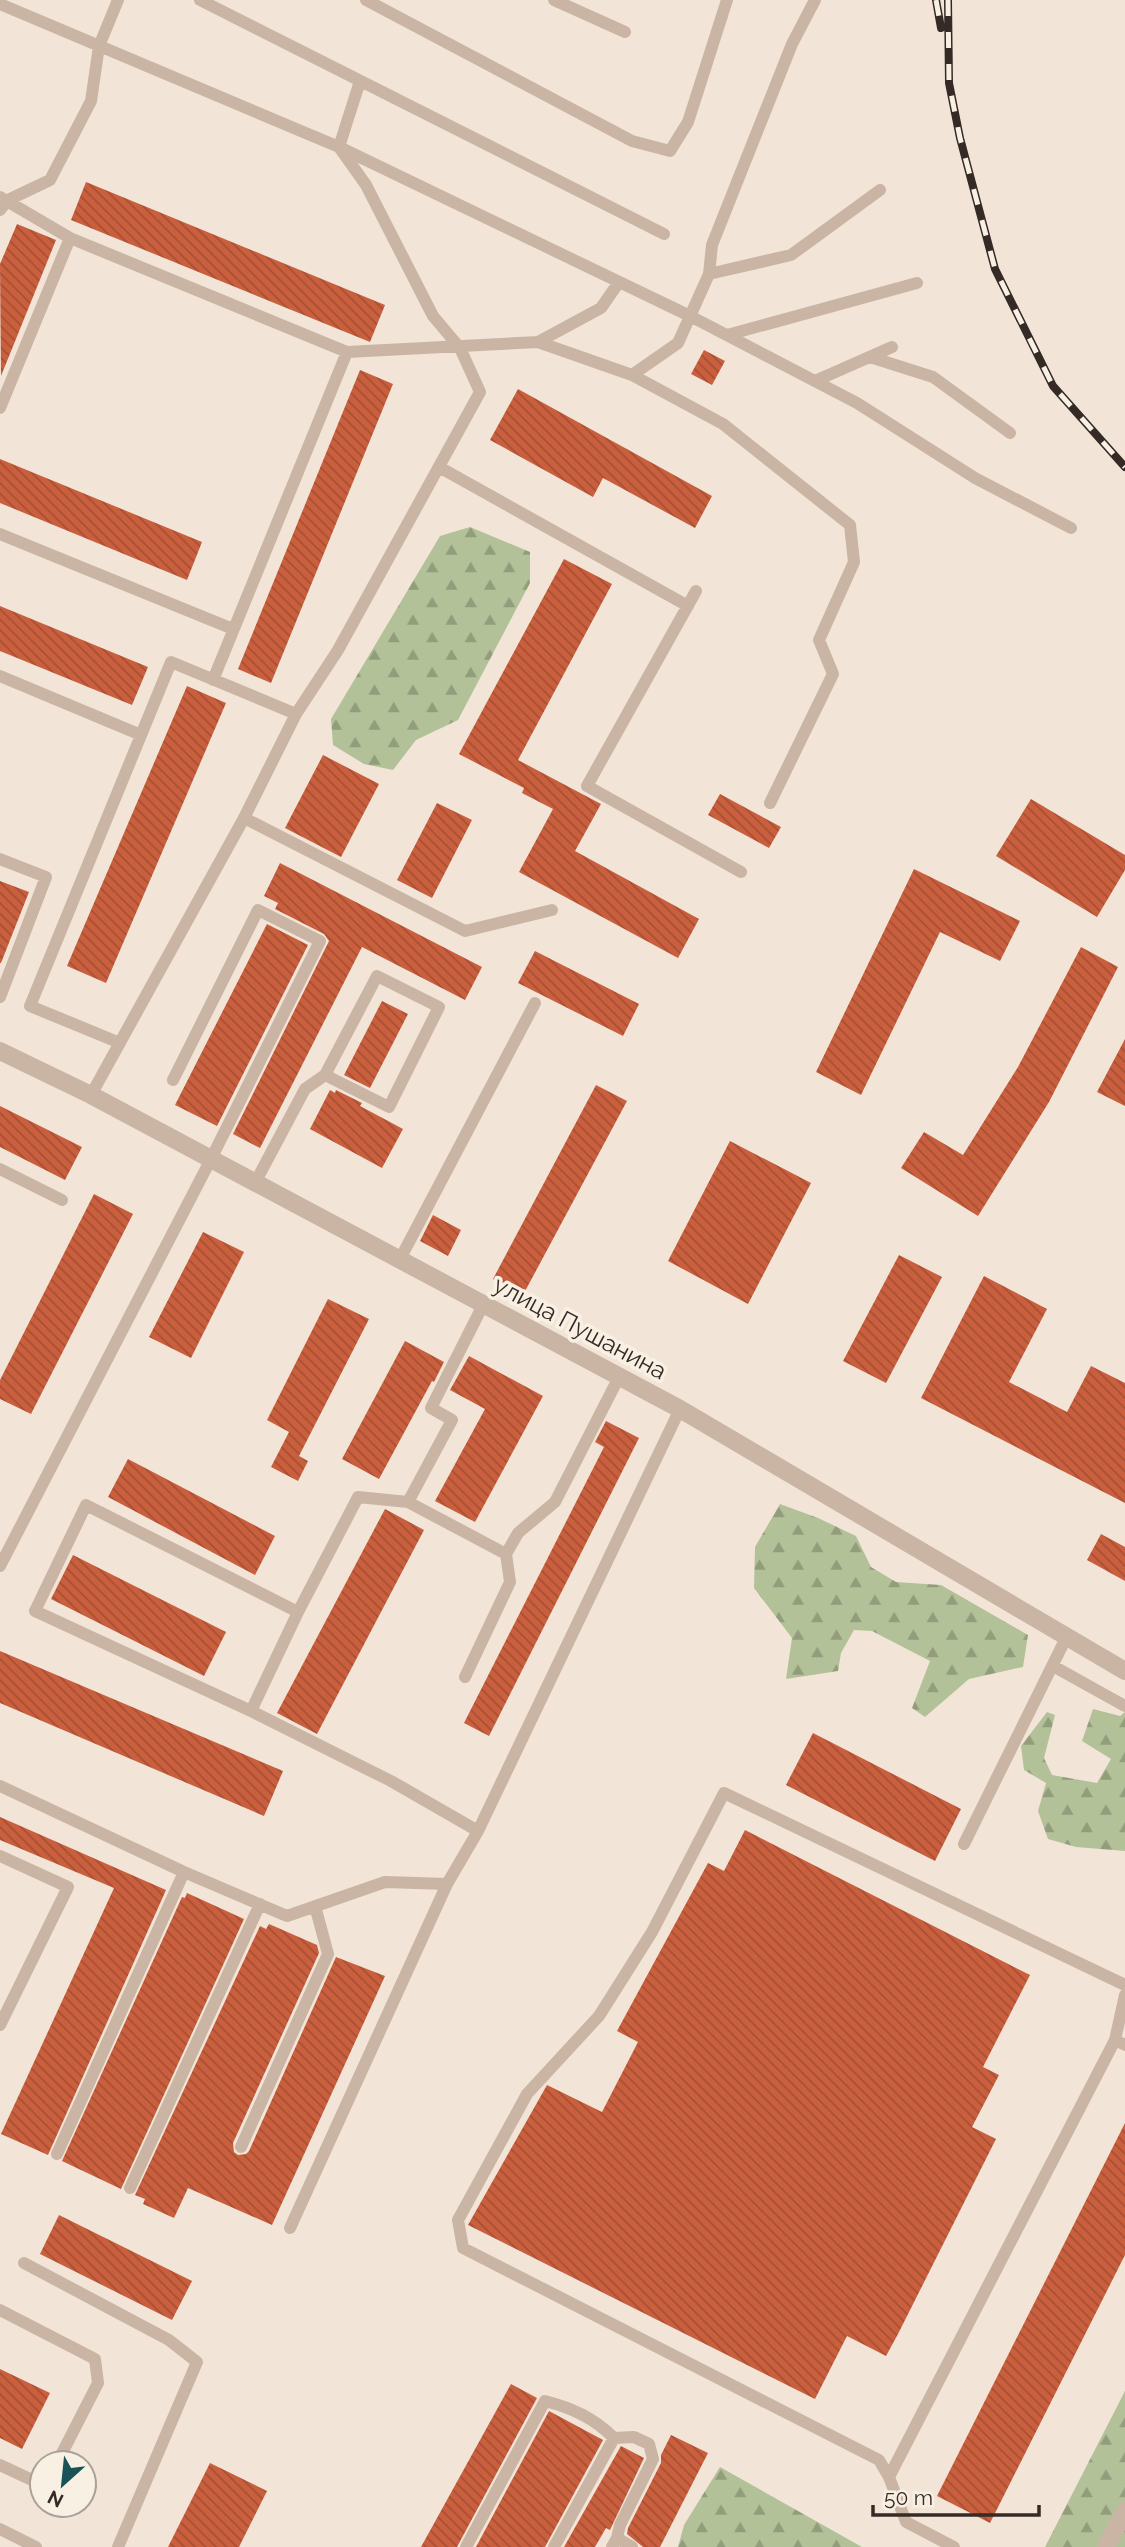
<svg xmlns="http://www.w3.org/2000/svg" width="1125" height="2547" viewBox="0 0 1125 2547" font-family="Raleway,sans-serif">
  <defs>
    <pattern id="forest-firs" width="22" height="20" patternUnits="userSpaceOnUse" patternTransform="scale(1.75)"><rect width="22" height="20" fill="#b3c198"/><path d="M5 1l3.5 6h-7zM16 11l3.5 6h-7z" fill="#929d7c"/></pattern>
    <pattern id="building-back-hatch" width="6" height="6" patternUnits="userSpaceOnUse" patternTransform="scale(1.75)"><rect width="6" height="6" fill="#ca5f3e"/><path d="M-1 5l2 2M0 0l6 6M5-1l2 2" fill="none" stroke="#a54f34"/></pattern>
  </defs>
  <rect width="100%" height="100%" fill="#f2e5d8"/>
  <path fill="url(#forest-firs)" d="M470 527 530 552V583L458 720 416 740 393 770 364 764 333 745 331 719 440 536Z
    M780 1504 818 1518 856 1536 871 1567 896 1582 941 1585 1028 1635 1023 1667 969 1679 925 1717 912 1708 930 1661 872 1631 854 1630 841 1653 838 1671 786 1679 792 1638 754 1588 755 1547Z
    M1093 1709 1120 1716 1125 1712V1851L1076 1847 1048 1839 1038 1811 1046 1783 1024 1770 1021 1746 1047 1712 1055 1715 1044 1758 1052 1775 1097 1783 1111 1759 1082 1741Z
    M1125 2391V2547H1045Z
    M720 2467 862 2547H678L684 2525Z"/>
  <path fill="url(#building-back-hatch)" d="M86 182 385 305 370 342 71 220Z
    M17 224 56 240 1 376 0 264Z
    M704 350 725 361 712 385 691 374Z
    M360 370 393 384 271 683 238 669Z
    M518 389 712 496 695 528 603 478 593 497 490 440Z
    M0 459 202 542 187 580 0 503Z
    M564 559 612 584 518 760 601 804 575 851 699 919 678 958 519 872 553 809 522 793 524 788 459 754Z
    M0 606 148 667 132 705 0 651Z
    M187 686 226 703 106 983 67 966Z
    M323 755 379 784 341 857 285 828Z
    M720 794 781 827 769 848 708 815Z
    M1031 799 1125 855V870L1097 917 996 856Z
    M437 803 472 820 432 898 397 880Z
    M280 863 482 967 465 1000 362 947 260 1148 233 1134 329 941 324 934 275 909 278 903 264 896Z
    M914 869 1020 921 1000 961 940 932 861 1095 816 1072Z
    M0 881 29 892 1 963H0Z
    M267 924 308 945 217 1126 175 1105Z
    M1081 947 1118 967 1049 1102 978 1216 901 1168 924 1132 963 1155 1018 1067Z
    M535 951 639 1004 623 1036 518 983Z
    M382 1001 408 1014 370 1088 344 1075Z
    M1125 1039V1106L1097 1092Z
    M596 1085 627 1101 523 1295 493 1279Z
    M330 1090 335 1093 336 1090 362 1103 360 1106 403 1129 382 1168 310 1129Z
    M0 1106 82 1147 65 1180 0 1147Z
    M730 1141 811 1183 748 1304 668 1261Z
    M94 1194 133 1214 31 1414 0 1399V1380Z
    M433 1215 461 1230 448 1256 420 1241Z
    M203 1232 244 1252 191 1358 149 1337Z
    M899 1255 942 1277 886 1383 843 1361Z
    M984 1276 1047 1309 1009 1382 1067 1412 1091 1366 1125 1383V1503L921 1398Z
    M328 1299 369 1319 299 1456 308 1461 298 1481 271 1467 289 1432 267 1420Z
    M405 1341 444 1362 434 1382 432 1381 379 1479 342 1459Z
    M469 1356 543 1396 475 1522 435 1501 485 1409 450 1390Z
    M606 1421 639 1438 489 1736 464 1723 604 1447 595 1442Z
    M128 1459 275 1536 255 1575 108 1497Z
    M385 1509 424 1530 317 1734 277 1713Z
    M1101 1534 1125 1547V1581L1087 1560Z
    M73 1555 226 1632 204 1676 51 1599Z
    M0 1651 283 1771 264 1816 0 1703Z
    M813 1733 961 1809 935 1861 786 1785Z
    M0 1817 166 1890 48 2155 1 2134 114 1888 0 1840Z
    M745 1830 1030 1975 983 2067 999 2075 972 2127 996 2139 898 2334 886 2356 847 2336 815 2399 468 2225 547 2085 602 2112 638 2042 617 2031 708 1863 724 1871Z
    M187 1893 244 1919 121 2189 62 2161 182 1897 185 1898Z
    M269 1924 317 1945 319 1953 233 2143 234 2152 238 2155 246 2154 249 2151 336 1957 385 1976 272 2225 188 2188 174 2218 143 2204 145 2199 135 2195 260 1926 266 1929Z
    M1125 2123V2255L990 2523 937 2496Z
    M59 2215 192 2281 172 2320 40 2254Z
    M0 2369 50 2393 22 2449 0 2438Z
    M511 2384 537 2398 457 2547H421Z
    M549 2411 603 2440 545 2547H476Z
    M671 2435 708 2453 660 2547H643L627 2534 628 2528 661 2463V2455Z
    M621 2446 644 2458 610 2530 606 2528 595 2547H564Z
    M210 2463 267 2491 239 2547H168Z"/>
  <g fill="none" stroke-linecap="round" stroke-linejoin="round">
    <path stroke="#cab5a4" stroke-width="12" d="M200 0 664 234
      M366 0 632 141 670 151 688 122 727 0
      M554 0 625 32
      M0 4 339 147 690 316 857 403 975 478 1071 528
      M0 197 70 238 347 352 538 342 632 375 723 424 850 525 854 562 819 640 833 674 770 803
      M0 210 8 200 50 180 91 101 99 46 118 0
      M709 274 791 255 880 190
      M727 335 917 283
      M538 342 601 308 619 282
      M870 357 933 377 1010 433
      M632 375 678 343 709 274 712 245 792 44 815 0
      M815 381 892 347
      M0 408 70 238
      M439 467 688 606
      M0 534 233 629
      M696 591 587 786 741 872
      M0 676 141 735
      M213 680 347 352
      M244 818 465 931 552 910
      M0 859 46 877 0 997
      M120 1043 30 1006 171 662 296 714
      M91 1095 244 818 296 714 338 650 480 392 460 348 433 316 366 185 339 147 360 81
      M0 1169 62 1200
      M255 1183 305 1089 325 1075 377 976 439 1007 389 1107 325 1075
      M399 1261 535 1003
      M483 1305 431 1408 452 1420 408 1502 506 1554
      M0 1566 211 1159 320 941 258 910 173 1080
      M298 1612 358 1497 408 1502
      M1053 1666 1125 1706
      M465 1677 510 1582 506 1554 518 1533 555 1502 619 1377
      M251 1711 298 1612 86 1505 35 1611 251 1711 391 1781 478 1831
      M0 1786 184 1872 287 1916 385 1882 447 1884
      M964 1844 1066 1638
      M0 1856 68 1887 0 2025
      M1115 2040 1125 1995
      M241 2147 328 1954 315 1906
      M57 2154 184 1872
      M130 2188 260 1904
      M290 2228 447 1884 478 1831 680 1409
      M24 2263 169 2340 197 2362 118 2547
      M0 2310 95 2359 98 2383 57 2463
      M0 2465 32 2480 42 2476
      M889 2477 879 2460 463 2248 458 2220 527 2094 599 2016 652 1932 724 1793 1125 1985
      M0 2529 36 2547
      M466 2547 545 2401C572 2408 594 2418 614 2438
      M554 2547 614 2438 634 2437 649 2444 653 2459 620 2525 617 2538
      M612 2547 617 2538 632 2547
      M954 2547 906 2522 889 2477 1115 2040 1125 2045"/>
    <path stroke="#cab5a4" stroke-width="18" d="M1106 2547 1125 2511"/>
    <path stroke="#cab5a4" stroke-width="18" d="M0 1051 91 1095 680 1409 1125 1671"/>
    <defs>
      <path id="rail" d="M936 0 941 28
        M948 0 949 83 960 138 995 269 1053 386 1125 467"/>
    </defs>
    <use href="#rail" stroke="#352a26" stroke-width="8"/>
    <use href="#rail" stroke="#f9f0e4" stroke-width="5" stroke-dasharray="16" stroke-linecap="butt"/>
  </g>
  <g text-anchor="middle" stroke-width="7" stroke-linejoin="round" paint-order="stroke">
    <g font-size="24" fill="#352a26" stroke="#f9f0e4">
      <text transform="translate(580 1328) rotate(28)" y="8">улица Пушанина</text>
    </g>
  </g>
  <g transform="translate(63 2484) rotate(207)"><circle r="33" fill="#f9f0e4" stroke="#aba198" stroke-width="2"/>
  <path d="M0-5L12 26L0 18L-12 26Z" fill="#1a5357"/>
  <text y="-10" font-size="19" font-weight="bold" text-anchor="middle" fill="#352a26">N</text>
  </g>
  <path d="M873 2505v10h166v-10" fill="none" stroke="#352a26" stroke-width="3.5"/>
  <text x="884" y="2505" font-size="21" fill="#352a26" stroke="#f9f0e4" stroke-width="5" paint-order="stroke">50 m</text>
</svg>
